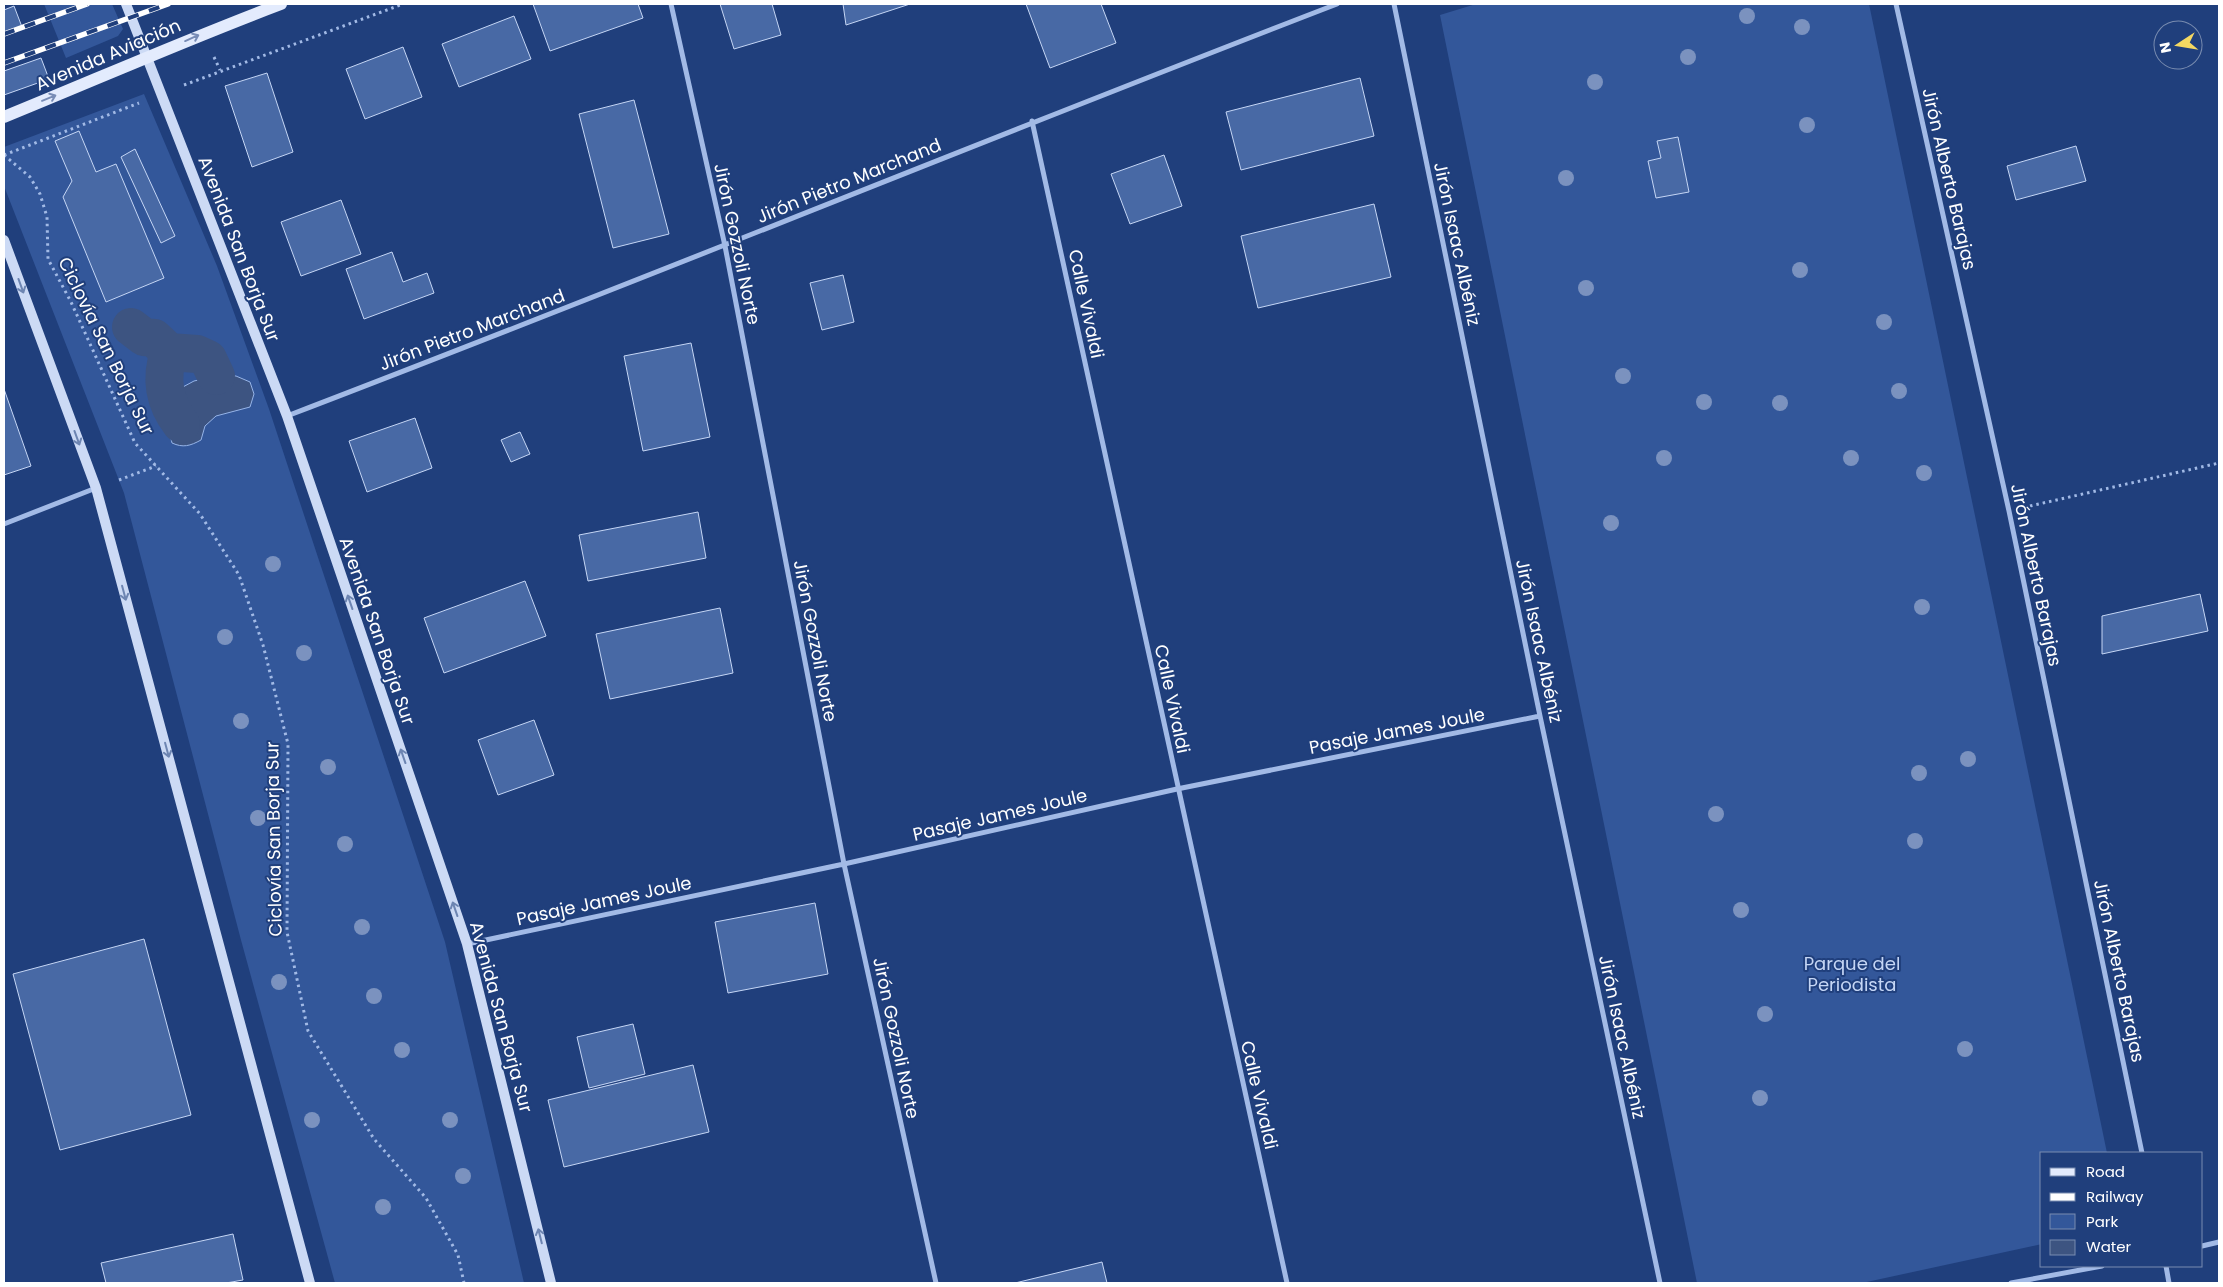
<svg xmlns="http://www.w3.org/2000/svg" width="2223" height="1287" viewBox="0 0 2223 1287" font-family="Poppins,sans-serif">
  <rect width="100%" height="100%" fill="#203f7c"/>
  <path fill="#33579a" d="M44 4H112L123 29 118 36 66 58Z
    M1476 4H1869L2107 1153H2042V1244L1862 1283H1697L1440 15Z
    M144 94 217 266 269 409 445 942 524 1283H335L241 940 124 493 4 186V147Z"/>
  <path fill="#3d5481" stroke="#96b4e8" d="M221 375 236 376 250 382 254 394 250 407 216 416 205 426 201 440C190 446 183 448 172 443L169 431 181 424 187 416 181 388 194 381Z"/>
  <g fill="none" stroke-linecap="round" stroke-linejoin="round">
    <path stroke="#3d5481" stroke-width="38" d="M131 327 144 337 154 338 169 352 197 354 208 359 216 376
      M169 352C160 379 164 402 181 424"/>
  </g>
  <path fill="#4869a5" stroke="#c5d6f5" d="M533 4H638L643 18 550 51Z
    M720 4H772L781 35 734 49Z
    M843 4H910L846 25Z
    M1026 4H1101L1116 43 1050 68Z
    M14 6 22 27 4 33V10Z
    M514 16 531 59 459 87 442 44Z
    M403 47 422 97 365 119 346 69Z
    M41 58 49 79 4 95V71Z
    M267 73 293 152 252 167 225 86Z
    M1360 78 1374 136 1241 170 1226 112Z
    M634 100 669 234 613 248 579 114Z
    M79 131 96 172 116 164 164 278 106 302 63 197 72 181 55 141Z
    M1678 137 1689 192 1656 198 1648 161 1661 158 1657 141Z
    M2076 146 2086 181 2016 200 2007 166Z
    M135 149 175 236 161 243 121 157Z
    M1164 155 1182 206 1130 224 1111 174Z
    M341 200 361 254 301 276 281 222Z
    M1374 204 1391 277 1258 308 1241 236Z
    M392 252 403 282 427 273 434 293 364 319 346 269Z
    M843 275 854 322 822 330 810 283Z
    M691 343 710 437 643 451 624 356Z
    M4 389 31 466 4 475Z
    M415 418 432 468 367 492 349 441Z
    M520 432 530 454 511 462 501 440Z
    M698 512 706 558 588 581 579 535Z
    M525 581 546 636 444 673 424 618Z
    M2200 594 2208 631 2102 654V616Z
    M720 608 733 673 610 699 596 634Z
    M534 720 554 775 498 795 478 740Z
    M815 903 828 974 728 993 715 922Z
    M144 939 191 1115 60 1150 13 974Z
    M633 1024 645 1074 589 1088 577 1037Z
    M693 1065 709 1132 564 1167 548 1100Z
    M233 1234 243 1280 226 1283H106L101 1263Z
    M1102 1262 1107 1283H1015Z"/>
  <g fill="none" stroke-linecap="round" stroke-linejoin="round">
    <path stroke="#a2bae6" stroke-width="3" stroke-dasharray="2.5 4" stroke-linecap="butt" d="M214 57 220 70
      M184 85 403 4
      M4 155 30 177 40 194 47 217 48 259 71 302 135 443 200 514 239 575 263 645 288 744 287 932 308 1031 374 1139 426 1198 458 1255 464 1283
      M4 155 139 103
      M119 480 156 466
      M2030 506 2219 463"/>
    <path stroke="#a2bae6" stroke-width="5" d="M671 4 725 246 844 864 936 1283
      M1394 4 1540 716 1660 1283
      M1896 4 2009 511 2142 1153
      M1032 121 1287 1283
      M287 416C638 282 986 139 1337 4
      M4 524 96 488
      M467 944 844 864 1177 789 1540 716
      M2202 1246 2219 1242
      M2166 1266 2169 1283
      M2011 1283 2102 1266"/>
    <path stroke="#ccdaf5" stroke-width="10" d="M126 4 287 416 467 944 551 1283
      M4 240 96 488 310 1283"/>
    <path stroke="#e3ebfd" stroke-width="12" d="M4 117C97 79 188 39 281 4"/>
    <defs>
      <path id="rail" d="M4 34 87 4
        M4 63 168 4"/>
    </defs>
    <use href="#rail" stroke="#fff" stroke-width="5.5"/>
    <use href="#rail" stroke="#203f7c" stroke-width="4" stroke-dasharray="11" stroke-linecap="butt"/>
  </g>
  <g fill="#7b92bf">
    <circle cx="1747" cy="16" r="8"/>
    <circle cx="1802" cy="27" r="8"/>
    <circle cx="1688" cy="57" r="8"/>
    <circle cx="1595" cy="82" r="8"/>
    <circle cx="1807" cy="125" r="8"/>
    <circle cx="1566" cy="178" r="8"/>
    <circle cx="1800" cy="270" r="8"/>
    <circle cx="1586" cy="288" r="8"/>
    <circle cx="1884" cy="322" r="8"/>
    <circle cx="1623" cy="376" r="8"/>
    <circle cx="1899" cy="391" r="8"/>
    <circle cx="1704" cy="402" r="8"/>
    <circle cx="1780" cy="403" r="8"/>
    <circle cx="1664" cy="458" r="8"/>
    <circle cx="1851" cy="458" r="8"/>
    <circle cx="1924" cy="473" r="8"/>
    <circle cx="1611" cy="523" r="8"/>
    <circle cx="273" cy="564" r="8"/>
    <circle cx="1922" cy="607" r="8"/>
    <circle cx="225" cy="637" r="8"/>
    <circle cx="304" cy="653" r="8"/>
    <circle cx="241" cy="721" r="8"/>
    <circle cx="1968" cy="759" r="8"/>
    <circle cx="328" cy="767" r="8"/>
    <circle cx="1919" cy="773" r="8"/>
    <circle cx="1716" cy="814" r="8"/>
    <circle cx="258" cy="818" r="8"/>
    <circle cx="1915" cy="841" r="8"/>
    <circle cx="345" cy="844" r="8"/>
    <circle cx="1741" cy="910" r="8"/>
    <circle cx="362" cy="927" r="8"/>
    <circle cx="279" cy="982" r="8"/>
    <circle cx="374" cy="996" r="8"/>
    <circle cx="1765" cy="1014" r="8"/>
    <circle cx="1965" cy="1049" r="8"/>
    <circle cx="402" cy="1050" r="8"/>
    <circle cx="1760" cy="1098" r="8"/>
    <circle cx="312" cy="1120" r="8"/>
    <circle cx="450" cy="1120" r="8"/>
    <circle cx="463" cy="1176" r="8"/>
    <circle cx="383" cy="1207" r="8"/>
  </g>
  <defs><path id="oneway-shaft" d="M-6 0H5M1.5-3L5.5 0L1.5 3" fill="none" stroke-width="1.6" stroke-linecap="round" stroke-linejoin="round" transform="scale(1.25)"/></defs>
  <g stroke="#788cb6">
    <use href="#oneway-shaft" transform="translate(192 38) rotate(-24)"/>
    <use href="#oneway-shaft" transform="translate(49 98) rotate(-22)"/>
  </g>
  <g stroke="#6d85b2">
    <use href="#oneway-shaft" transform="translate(21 286) rotate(70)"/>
    <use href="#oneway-shaft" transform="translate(77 438) rotate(70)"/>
    <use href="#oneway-shaft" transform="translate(124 593) rotate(75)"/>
    <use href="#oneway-shaft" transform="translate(350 602) rotate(-109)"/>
    <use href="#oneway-shaft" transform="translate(167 750) rotate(75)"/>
    <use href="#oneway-shaft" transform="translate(403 756) rotate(-109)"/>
    <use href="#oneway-shaft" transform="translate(455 909) rotate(-109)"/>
    <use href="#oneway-shaft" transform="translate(540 1236) rotate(-104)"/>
  </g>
  <g text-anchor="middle" stroke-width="4" stroke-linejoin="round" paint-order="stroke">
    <g font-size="18" fill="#fff" stroke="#203f7c">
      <text transform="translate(108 55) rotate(-23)" y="6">Avenida Aviación</text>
      <text transform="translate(1949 179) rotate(77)" y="6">Jirón Alberto Barajas</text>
      <text transform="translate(849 181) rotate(-22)" y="6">Jirón Pietro Marchand</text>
      <text transform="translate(737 244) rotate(78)" y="6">Jirón Gozzoli Norte</text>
      <text transform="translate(1457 244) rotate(78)" y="6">Jirón Isaac Albéniz</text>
      <text transform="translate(239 249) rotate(69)" y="6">Avenida San Borja Sur</text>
      <text transform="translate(1086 304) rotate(78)" y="6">Calle Vivaldi</text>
      <text transform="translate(472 330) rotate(-21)" y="6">Jirón Pietro Marchand</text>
      <text transform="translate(106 346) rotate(64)" y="6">Ciclovía San Borja Sur</text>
      <text transform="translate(2036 575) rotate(78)" y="6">Jirón Alberto Barajas</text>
      <text transform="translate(377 631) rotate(71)" y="6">Avenida San Borja Sur</text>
      <text transform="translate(815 641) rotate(79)" y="6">Jirón Gozzoli Norte</text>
      <text transform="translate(1539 641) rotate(78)" y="6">Jirón Isaac Albéniz</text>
      <text transform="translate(1172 699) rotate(78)" y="6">Calle Vivaldi</text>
      <text transform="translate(1397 731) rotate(-11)" y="6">Pasaje James Joule</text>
      <text transform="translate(1000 815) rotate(-13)" y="6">Pasaje James Joule</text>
      <text transform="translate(274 839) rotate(-91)" y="6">Ciclovía San Borja Sur</text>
      <text transform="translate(604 901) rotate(-12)" y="6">Pasaje James Joule</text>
      <text transform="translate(2119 971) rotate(78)" y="6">Jirón Alberto Barajas</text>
      <text transform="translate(501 1017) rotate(75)" y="6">Avenida San Borja Sur</text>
      <text transform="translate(1622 1037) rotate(78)" y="6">Jirón Isaac Albéniz</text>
      <text transform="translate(896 1038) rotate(78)" y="6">Jirón Gozzoli Norte</text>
      <text transform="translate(1259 1095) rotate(77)" y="6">Calle Vivaldi</text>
    </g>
    <g font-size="18" fill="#c5d6f5" stroke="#203f7c">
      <text x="1852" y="970">Parque del<tspan x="1852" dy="21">Periodista</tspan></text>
    </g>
  </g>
  <rect width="2223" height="1287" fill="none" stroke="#ffffff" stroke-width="10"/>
  <rect x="2040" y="1152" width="162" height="115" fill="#203f7c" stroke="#798cb0"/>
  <rect x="2050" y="1168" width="25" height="8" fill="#e3ebfd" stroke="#798cb0"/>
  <text x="2086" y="1177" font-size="15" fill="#ffffff">Road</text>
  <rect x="2050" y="1193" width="25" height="8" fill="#ffffff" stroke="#798cb0"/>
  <text x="2086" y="1202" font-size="15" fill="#ffffff">Railway</text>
  <rect x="2050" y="1214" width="25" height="15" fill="#33579a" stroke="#798cb0"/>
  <text x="2086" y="1227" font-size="15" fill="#ffffff">Park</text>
  <rect x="2050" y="1240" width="25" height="15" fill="#3d5481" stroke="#798cb0"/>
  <text x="2086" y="1252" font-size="15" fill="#ffffff">Water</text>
  <g transform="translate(2178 45) rotate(258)"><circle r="24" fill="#203f7c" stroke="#798cb0"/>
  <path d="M0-4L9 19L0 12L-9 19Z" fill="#f4d862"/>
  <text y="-8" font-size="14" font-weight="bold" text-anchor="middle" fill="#ffffff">N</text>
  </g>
</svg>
